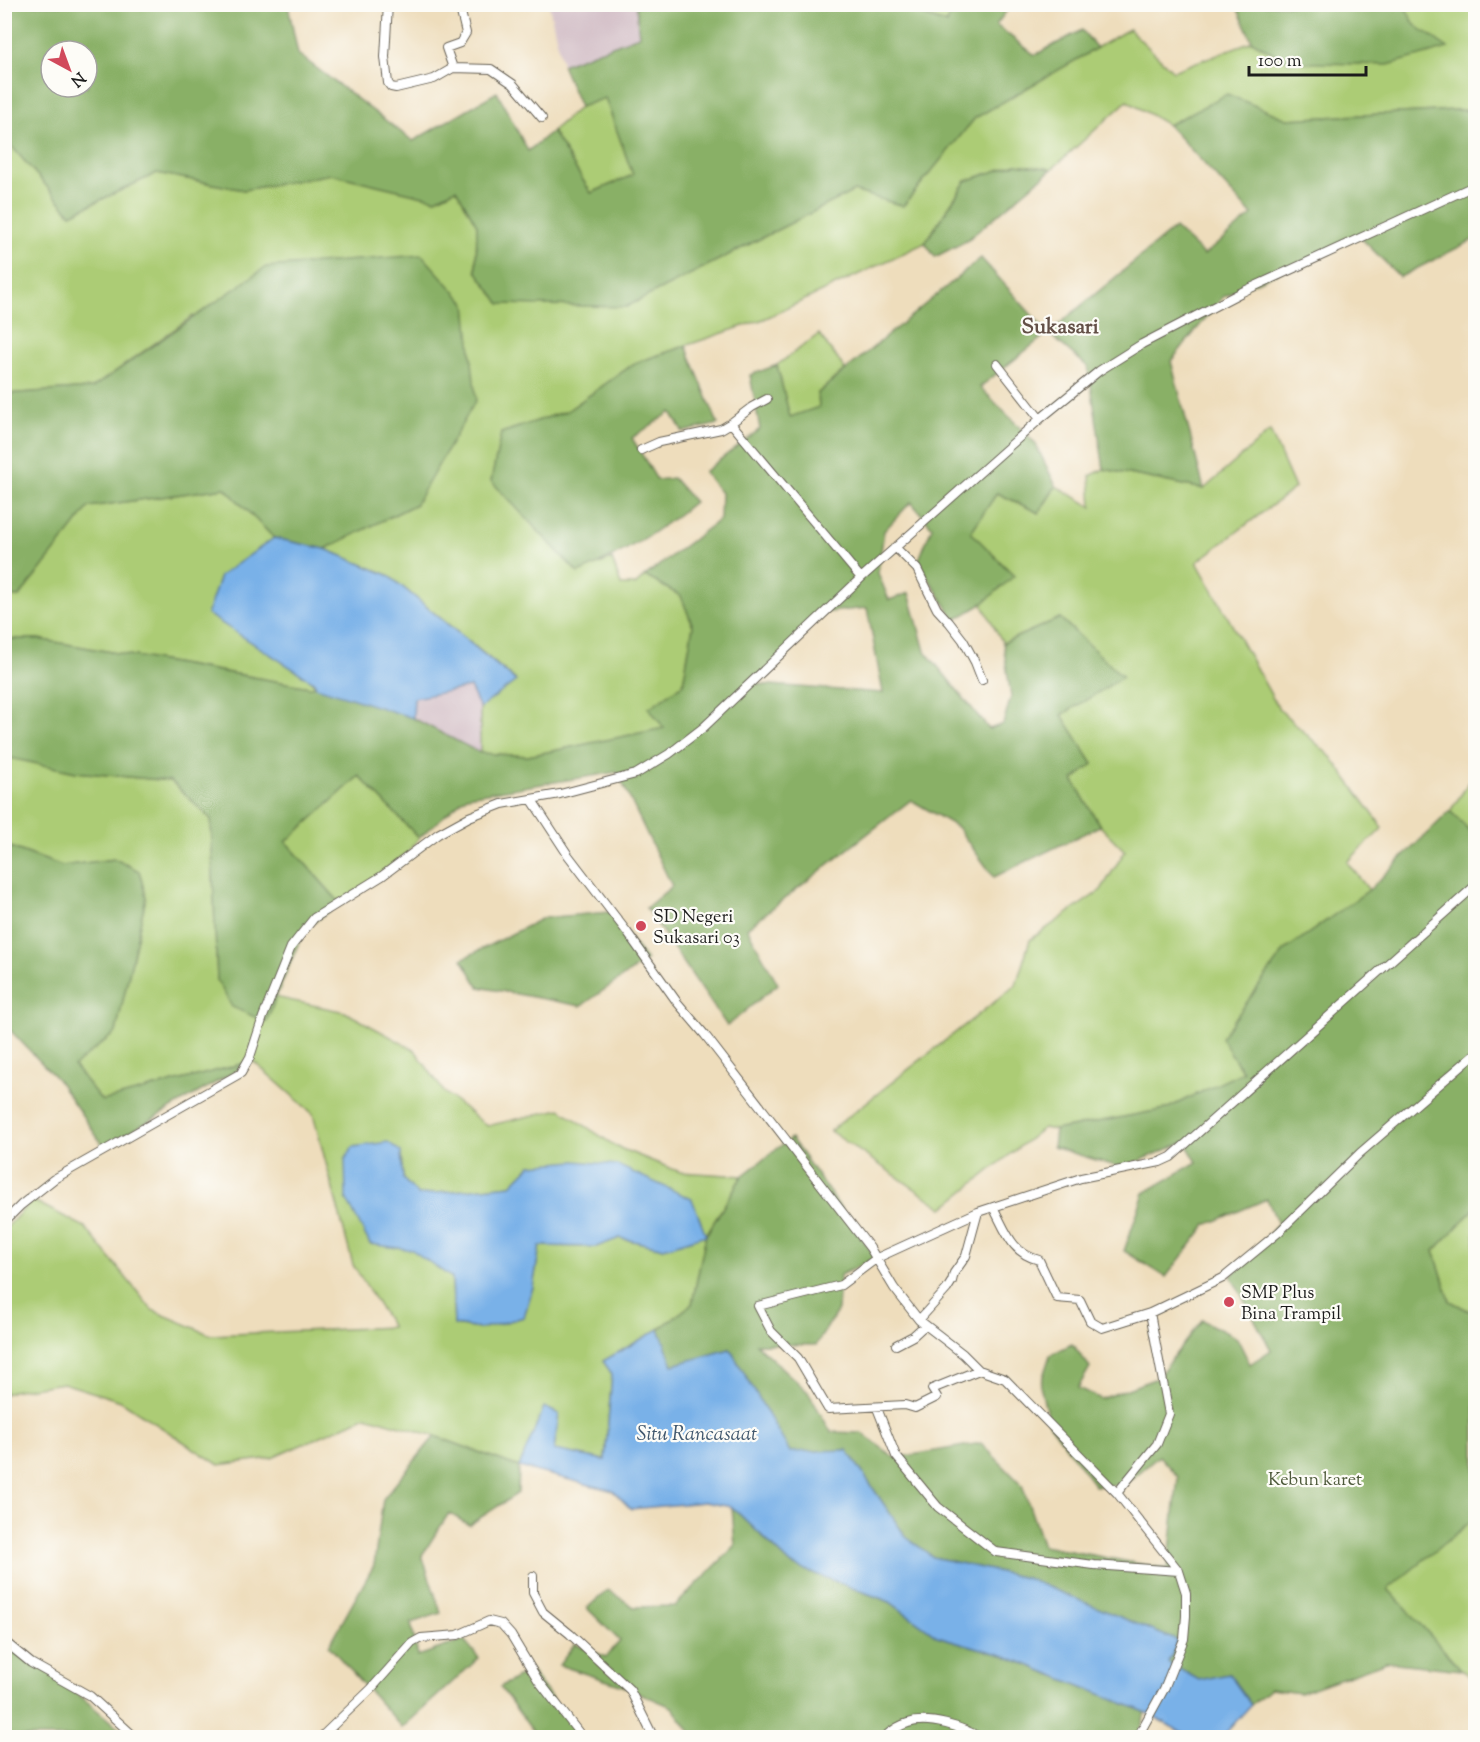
<svg xmlns="http://www.w3.org/2000/svg" width="1480" height="1742" viewBox="0 0 1480 1742" font-family="'Sorts Mill Goudy',serif">
  <rect width="100%" height="100%" fill="#fdfcf7"/>
  <filter id="ink" filterUnits="userSpaceOnUse"><feTurbulence type="fractalNoise" baseFrequency=".0167" numOctaves="2"/><feDisplacementMap in="SourceGraphic" scale="12" xChannelSelector="R" yChannelSelector="G"/><feConvolveMatrix kernelMatrix="1 2 1 2 8 2 1 2 1" color-interpolation-filters="sRGB"/></filter>
  <filter id="wash" filterUnits="userSpaceOnUse"><feTurbulence type="fractalNoise" baseFrequency=".008" numOctaves="4" result="noise"/><feDisplacementMap in="SourceGraphic" scale="24" xChannelSelector="R" yChannelSelector="G"/><feGaussianBlur stdDeviation="1.35" result="paint"/><feColorMatrix in="noise" values="0 0 0 0 0 0 0 0 0 0 0 0 0 0 0 0 0 1.4 0 .05"/><feComposite in="paint" operator="in"/></filter>
  <g filter="url(#wash)">
    <rect width="100%" height="100%" fill="#eeddbc"/>
    <path fill="#d2bdc6" d="M549 5H636L639 36 562 65Z
      M470 687 480 708V753L413 718 414 698Z"/>
    <path fill="#accc74" stroke="#647448" stroke-width="1.5" fill-rule="evenodd" d="M912 5H952L947 24 911 10Z
      M1404 5H1468L1475 12V111L1457 110 1287 119 1227 95 1168 125 1127 101 1052 169 1016 164 966 181 925 243 764 319 635 363 567 411 501 433 578 572 612 559 621 585H635L645 576 681 596 693 626 683 684 665 728 528 756 480 753V708L516 680 388 575 325 549 416 504 193 316 92 388 5 394 4 143 7 141 71 214 157 173 244 190 331 174 436 199 456 189 477 225 476 271 626 307 854 191 903 206 975 118 1129 29 1173 71 1252 41 1289 62 1415 25Z
      M605 97 633 175 591 193 552 131 580 107Z
      M819 334 845 369 818 393 819 407 790 418 777 365Z
      M1270 431 1295 488 1197 562 1279 709 1331 757 1383 828 1347 862 1369 890 1284 951 1244 1072 1166 1109 1055 1130 1043 1128 943 1208 830 1131 1016 985 1030 940 1101 890 1125 851 1100 826 1073 780 1093 764 1061 715 1122 677 1060 618 1003 643 982 604 1014 575 970 532 997 493 1039 513 1056 486 1092 507 1090 476 1104 469 1204 489Z
      M225 488 274 538 221 576 316 687H309L38 639H5V596L19 597 88 507Z
      M5 757 76 772 171 781 211 819 217 980 266 1022 275 997 345 1012 415 1050 444 1092 487 1126 560 1109 617 1147 680 1172 742 1176 706 1235 692 1304 659 1329 603 1361 612 1374 605 1460 554 1450 559 1414 545 1408 519 1467 435 1436 366 1416 272 1458 219 1465 121 1401 63 1383 12 1391 5 1394V1229L32 1200 85 1227 152 1310 211 1335 392 1327 353 1265 313 1114 253 1061 102 1101 73 1066 116 1032 146 897 139 871 115 859 62 866 5 845ZM401 1152 403 1179 418 1195 512 1185 531 1165 664 1248 619 1238 596 1247 540 1246 533 1287 524 1317 480 1329 454 1325 452 1278 412 1249 369 1243Z
      M1475 774V836L1450 811Z
      M359 776 419 838 407 853 340 903 286 842Z
      M1475 1208V1314L1450 1301 1434 1251Z
      M1475 1518V1682L1462 1670 1387 1589Z
      M900 1733H951L953 1737 895 1738Z"/>
    <path fill="#89b066" stroke="#526641" stroke-width="1.5" fill-rule="evenodd" d="M4 5H288L298 54 413 141 497 92 528 151 552 131 591 193 633 175 605 98 580 107 562 65 639 36 636 5H912L911 11 947 24 952 5H1011L996 25 1035 55 1082 30 1097 48 975 118 903 206 854 191 626 307 500 304 476 271 477 225 456 189 436 199 331 174 244 190 157 173 71 214 7 141 4 119ZM51 51H87V87H51Z
      M1236 5H1404L1415 25 1448 48 1388 65 1289 62 1252 41Z
      M1227 94 1287 119 1457 110 1475 111V239L1400 277 1359 236 1223 297 1171 361 1204 489 1104 469 1088 367 1048 333 980 387 1035 443 1056 486 1039 513 997 493 971 532 1014 576 982 604 955 620 918 562 932 527 911 502 884 531 878 573 889 600 909 593 925 651 989 729 1003 724 1011 697 1003 643 1060 618 1123 677 1062 715 1093 764 1073 780 1100 826 994 877 957 827 911 800 747 928 778 984 727 1026 646 908 672 886 617 772 467 796 419 838 359 776 286 842 340 903 304 930 266 1022 232 1007 217 980 211 819 171 781 76 772 5 757V639H38L309 687 319 686 413 718 480 753 528 756 664 728 649 708 683 684 693 626 681 596 645 576 720 519 721 493 704 472 760 429 750 375 777 365 790 417 819 407 818 393 981 258 1048 333 1175 228 1204 255 1252 215 1168 125ZM867 608 883 693 757 684 820 613Z
      M1016 164 1052 169 966 241 935 257 925 243 966 181Z
      M422 255 466 304 476 400 416 504 325 549 274 538 225 488 89 507 19 597 5 596V394L92 388 266 267Z
      M686 346 718 424 683 432 671 412 632 438 657 480 673 478 694 502C660 531 620 555 578 573L491 481 501 433 567 411 635 363Z
      M1450 811 1475 836V1208L1434 1251 1450 1301 1475 1314V1518L1388 1589 1462 1670 1386 1662 1300 1693 1270 1689 1251 1705 1229 1674 1199 1680 1168 1663 1178 1642 1026 1578 933 1557 906 1537 847 1450 790 1453 730 1349 673 1366 659 1329 692 1304 706 1235 742 1176 791 1138 876 1258 840 1275 838 1310 816 1345 756 1344 808 1392 831 1432 862 1433 895 1458 981 1443 1022 1485 1043 1546 1168 1569 1178 1477 1159 1456 1124 1485 1095 1486 1050 1425 1040 1386 1050 1355 1072 1344 1090 1367 1078 1388 1101 1399 1157 1378 1202 1320 1237 1338 1250 1364 1271 1350 1231 1276 1278 1224 1267 1199 1206 1225 1166 1277 1124 1251 1144 1193 1197 1162 1185 1142 1122 1168 1053 1147 1055 1130 1166 1109 1243 1072 1221 1038 1284 951 1369 890Z
      M4 845 62 866 115 859 139 871 146 897 116 1032 74 1066 102 1101 253 1061 104 1147 57 1079 5 1025Z
      M609 912 647 960 581 1006 479 987 462 959 543 918Z
      M435 1436 519 1467 518 1493 469 1525 449 1513 422 1555 441 1613 411 1623 418 1656 464 1640 479 1658 402 1728 329 1646 374 1565 383 1499Z
      M732 1507 792 1565 890 1602 937 1636 1003 1655 1145 1712 1139 1737 971 1738 966 1733H900L895 1738 694 1737 672 1707 626 1687 559 1665 575 1644 606 1657 620 1641 587 1608 608 1590 634 1607 675 1606 735 1546Z
      M4 1637 67 1685 129 1737H5Z
      M530 1670 582 1737H537L500 1687Z"/>
    <path fill="#79b1e8" stroke="#4a6682" stroke-width="1.5" d="M274 538 325 549 388 575 516 681 480 708 470 687 414 698 413 718 316 687 315 683 207 614 220 576Z
      M388 1142 401 1152 403 1179 418 1195 511 1185 531 1165 575 1161 617 1165 692 1199 706 1235 664 1248 620 1238 596 1247 540 1246 533 1287 524 1317 480 1329 454 1325 452 1278 412 1250 370 1244 346 1198 345 1159 353 1147Z
      M659 1329 673 1365 730 1349 790 1452 847 1450 906 1537 933 1557 1026 1578 1178 1641 1168 1663 1199 1680 1229 1674 1251 1705 1222 1737H1190L1145 1712 1003 1655 937 1636 890 1602 792 1565 732 1507 704 1502 631 1509 613 1491 519 1467 544 1407 559 1414 554 1450 605 1460 612 1374 603 1361Z"/>
  </g>
  <g filter="url(#ink)">
    <g fill="none" stroke-linecap="round" stroke-linejoin="round">
      <defs>
        <path id="street" d="M388 4 385 57 388 83 391 87 396 88 434 79 453 68 446 48 460 43 466 33 459 4
          M453 68 491 69 513 84 542 118
          M997 364 1040 419
          M731 423 752 407 767 399
          M641 450 659 442 721 429 731 423 861 578
          M895 547 917 569 937 609 949 622 963 640 975 662 982 680
          M532 800 568 855 627 932 677 1002 705 1035 870 1248 894 1288 919 1320 963 1354 979 1370 1005 1379 1117 1493 1179 1571 1186 1593V1616L1184 1639 1164 1689 1137 1738
          M993 1207C1006 1231 1011 1253 1039 1260L1057 1298 1080 1300 1090 1321 1102 1328 1150 1313 1223 1278 1279 1232 1360 1153 1476 1053
          M4 1222 21 1205 54 1179 241 1073 250 1057 263 1017 291 947 314 918 382 876 438 834 469 817 502 804 560 794 636 774 669 754 704 727 861 578 1040 419 1099 371 1142 344 1242 292 1476 185
          M919 1320 947 1289 952 1281 954 1273 966 1256 978 1212
          M896 1345 913 1336 925 1325
          M979 1370 932 1389 937 1397 915 1408 905 1405 828 1409 798 1358 771 1331 758 1306 841 1285 877 1258 978 1212 1081 1178 1160 1162 1171 1157 1476 885
          M877 1408 896 1456 938 1507 996 1552 1094 1565 1179 1571
          M1117 1493 1157 1444 1169 1414 1150 1313
          M533 1576V1593L543 1612 570 1634 630 1690 654 1738
          M4 1641 31 1663 90 1696 136 1738
          M320 1738 371 1689 412 1643 421 1638 458 1635 489 1621 501 1624 511 1635 538 1680 583 1738
          M883 1738C890 1732 899 1725 908 1723 928 1716 963 1727 981 1738"/>
      </defs>
      <use href="#street" stroke="#666054" stroke-width="10"/>
      <use href="#street" stroke="#fff" stroke-width="8"/>
    </g>
  </g>
  <g fill="#d1495b" stroke="#fdfcf7" stroke-width="2">
    <circle cx="641" cy="926" r="6"/>
    <circle cx="1229" cy="1302" r="6"/>
  </g>
  <g text-anchor="middle" stroke-width="4.5" stroke-linejoin="round" paint-order="stroke">
    <g font-size="18" fill="#1c1c1c" stroke="#fdfcf7" text-anchor="start">
      <text x="653" y="922">SD Negeri<tspan x="653" dy="21">Sukasari 03</tspan></text>
      <text x="1241" y="1298">SMP Plus<tspan x="1241" dy="21">Bina Trampil</tspan></text>
    </g>
    <g font-size="18" fill="#4e5a3b" stroke="#fdfcf7">
      <text x="1315" y="1485">Kebun karet</text>
    </g>
    <g font-size="20" font-style="italic" fill="#41586e" stroke="#fdfcf7">
      <text x="697" y="1440">Situ Rancasaat</text>
    </g>
    <g font-size="21" font-weight="bold" fill="#635047" stroke="#fdfcf7">
      <text x="1060" y="333">Sukasari</text>
    </g>
  </g>
  <rect width="1480" height="1742" fill="none" stroke="#fdfcf7" stroke-width="24"/>
  <g transform="translate(69 69) rotate(139)"><circle r="28" fill="#fdfcf7" stroke="#a3a29f" stroke-width="1.5"/>
  <path d="M0-4.5L10 22L0 15L-10 22Z" fill="#d1495b"/>
  <text y="-9" font-size="16" font-weight="bold" text-anchor="middle" fill="#1c1c1c">N</text>
  </g>
  <path d="M1249 66v9h117v-9" fill="none" stroke="#1c1c1c" stroke-width="3"/>
  <text x="1258" y="66" font-size="18" fill="#1c1c1c" stroke="#fdfcf7" stroke-width="4.5" paint-order="stroke">100 m</text>
</svg>
